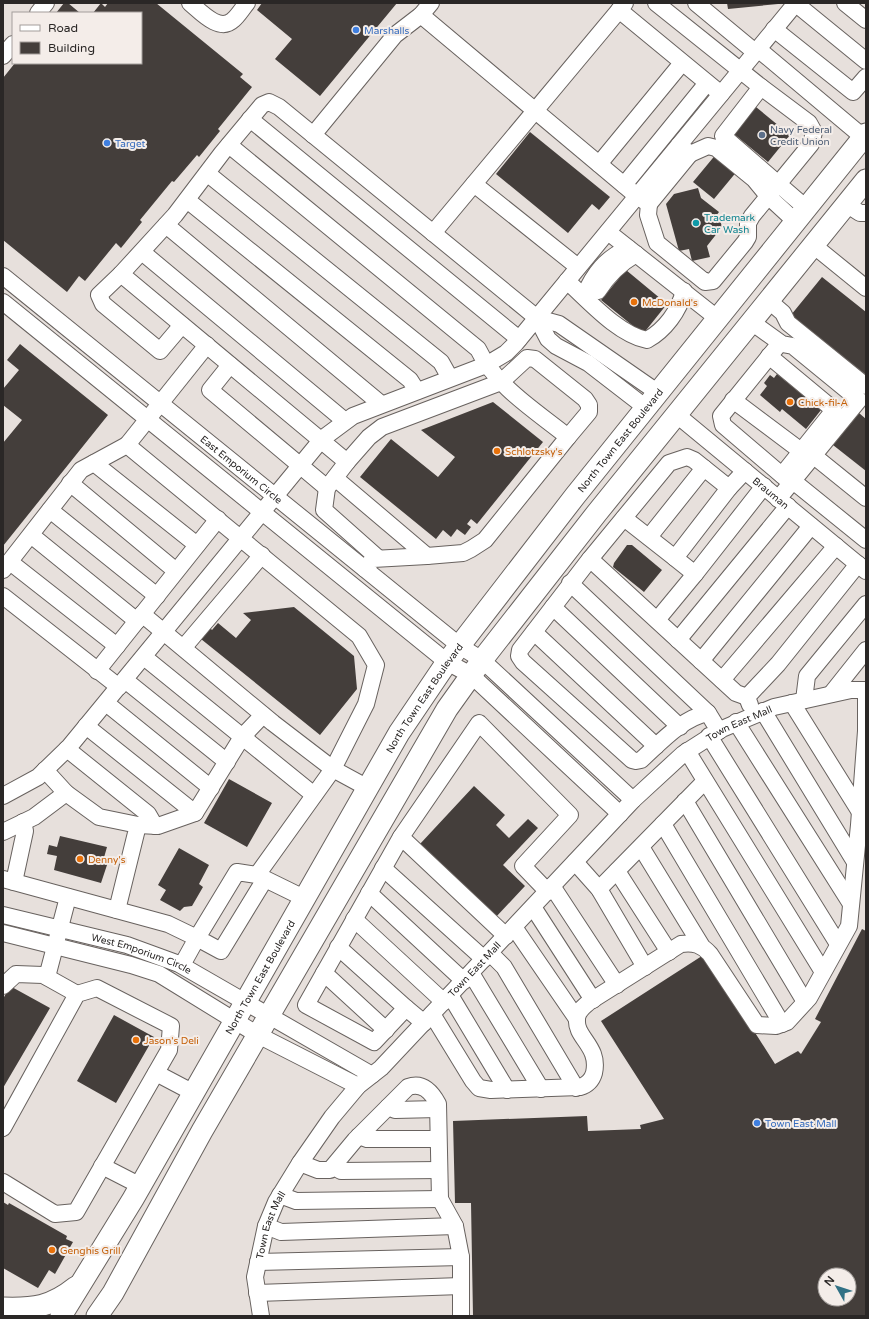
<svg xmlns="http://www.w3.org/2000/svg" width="869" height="1319" viewBox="0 0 869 1319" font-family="'Varela Round',sans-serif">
  <rect width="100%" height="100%" fill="#e7e0dc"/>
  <path fill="#443e3b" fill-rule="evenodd" d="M64 3H68L80 13H56Z
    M101 3 105 7 108 3H156L243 74 240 77 252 87 218 129 220 131 199 157 197 155 174 182 172 181 140 220 142 222 121 248 116 243 85 281 79 276 67 292 3 240V78L15 63H141V13H93Z
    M262 3H397L320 96 275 59 292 39 257 10Z
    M727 3H778V4L728 9Z
    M756 107 790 135 768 162 734 134Z
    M530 132 610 197 599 210 592 204 568 233 496 174Z
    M717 153 738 170 714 199 693 182Z
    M698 188 701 198 719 212 716 216 720 220 722 227 707 246 710 257 692 261 689 249 679 251 666 204 674 194Z
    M626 270 667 304 643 334 601 300Z
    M822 277 866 312V375L791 315Z
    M20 344 108 415 3 546V443L22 420 3 405V389L19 370 7 360Z
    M777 374 821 410 806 429 782 409 780 412 760 395 767 386 764 383 770 375 774 378Z
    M493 402 543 442 477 524 471 519 467 524 471 527 465 535 457 529 451 537 443 530 436 539 360 477 391 439 438 477 455 457 421 430Z
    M859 413 866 419V471L833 445Z
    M627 545H632L662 570 644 592 613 567 614 563Z
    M294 607 354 656 357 689 320 735 201 639 210 628 212 630 218 623 236 638 251 620 243 613Z
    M229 779 272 803 247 847 204 823Z
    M474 786 505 815 496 825 509 838 528 819 538 828 503 865 525 886 495 918 420 844Z
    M60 836 107 847 103 861 108 862 101 883 54 870 57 856 47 854 49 845 57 847Z
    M179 848 209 865 199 884 203 887 192 906 184 907 180 911 160 900 166 890 158 885Z
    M862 929 866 931V1316H473L471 1203H455L453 1121 587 1116 588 1131 641 1129 640 1125 664 1119 601 1021 705 954 775 1064 798 1051 801 1054 821 1022 815 1019ZM825 1275H849V1299H825Z
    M10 986 50 1008 3 1088V999Z
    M114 1015 154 1037 116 1103 77 1081Z
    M3 1202 8 1205 9 1203 67 1236 66 1239 73 1242 55 1274 49 1270 38 1288 3 1268Z"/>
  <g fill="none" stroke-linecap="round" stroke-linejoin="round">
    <defs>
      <g id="minor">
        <path d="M190 3C200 11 219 33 233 20 238 16 242 9 247 3"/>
        <path d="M656 3 761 87"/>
        <path d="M696 3 755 52"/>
        <path d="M795 3 866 61"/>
        <path d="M845 3 866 20"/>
        <path d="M619 10 721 94"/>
        <path d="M38 13 46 3"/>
        <path d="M421 15 637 196 649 204 690 154 679 145"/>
        <path d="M774 29 853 92 866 77"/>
        <path d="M758 49 863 137"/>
        <path d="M3 56 13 44"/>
        <path d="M250 119 519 339"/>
        <path d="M313 135 395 35 421 15 431 3"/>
        <path d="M229 145 478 349C496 387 536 411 568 437L485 540 471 549 463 553 427 556 373 559 365 569"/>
        <path d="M690 154 708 146 716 148 754 179 768 196 795 221"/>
        <path d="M599 164 682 63"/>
        <path d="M208 174 441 362 450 378"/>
        <path d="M474 184 578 267"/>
        <path d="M624 185 707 83"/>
        <path d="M187 200 410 380 417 391"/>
        <path d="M649 204 648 215 657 243 705 282 713 281 745 242 748 237V223L752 216 811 144 814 132 809 123 761 87 723 136 806 208"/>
        <path d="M846 204 860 213H866"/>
        <path d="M166 225 381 404"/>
        <path d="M608 232 717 318"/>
        <path d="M433 233 625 3"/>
        <path d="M813 245 866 288"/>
        <path d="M142 252 345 421"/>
        <path d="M121 274 99 295 103 304 160 351 182 325"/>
        <path id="s1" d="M3 276 460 646 482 660 633 800"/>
        <path d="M567 281C589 301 618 334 647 340 665 330 679 311 684 291"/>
        <path d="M598 291C608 275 619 264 636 254"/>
        <path d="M584 296C594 273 605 259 628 248"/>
        <path d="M768 300 783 313 788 323 866 386"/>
        <path d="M3 302 447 662 471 675 620 814"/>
        <path d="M537 318 559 324 657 392"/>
        <path d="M750 321 782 344 793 346 859 400 778 499"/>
        <path d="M780 343 721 416 723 425 791 483"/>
        <path d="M769 356 834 410 782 475"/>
        <path d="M230 365 210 390 327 488 347 462"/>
        <path d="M733 400 801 451"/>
        <path id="s2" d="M677 415 866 571"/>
        <path d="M568 437 589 412V405L585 399 535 359 527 358 501 382 382 427 369 437 347 462 121 274 175 215 222 153 262 105 269 102 279 107 537 318 548 339 556 346 588 363 645 407"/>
        <path d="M127 445 207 345"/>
        <path d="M814 456 866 498"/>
        <path d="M94 463 197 545"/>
        <path d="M335 478 427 556"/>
        <path d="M793 481 866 540"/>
        <path d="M70 483 176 571"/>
        <path d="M327 488 324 510 378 558"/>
        <path d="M50 510 157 596"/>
        <path d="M624 518 675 558 729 488"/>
        <path d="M31 535 137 621"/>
        <path d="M649 537 704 468"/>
        <path d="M675 558 695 574 764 486"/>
        <path d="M590 559 669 463 687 457 694 460 729 488 745 471"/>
        <path d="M10 562 117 646"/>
        <path d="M3 570 81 470 127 445 359 636 376 665 366 704 333 769 257 875"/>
        <path d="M570 583 708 713"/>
        <path d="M3 596 119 687"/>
        <path d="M553 607 680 727"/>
        <path d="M142 614 273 723 333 769 368 788"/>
        <path d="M657 620 695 574"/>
        <path d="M534 632 656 746"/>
        <path d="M678 640 788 506"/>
        <path d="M184 647 262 555"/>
        <path d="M144 657 314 795"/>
        <path d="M701 661 811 526"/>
        <path d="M97 671 218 519"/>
        <path d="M125 680 227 762"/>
        <path d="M722 680 836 546"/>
        <path d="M831 694 866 650"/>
        <path d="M804 700 807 676 866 604"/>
        <path d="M106 703 211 788"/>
        <path d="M792 703 860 812"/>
        <path d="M750 705 747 697 778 664 858 564"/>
        <path d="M763 711 855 862"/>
        <path d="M736 722 851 904"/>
        <path d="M86 726 195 813"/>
        <path d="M719 731 708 713C682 718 660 743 641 760L636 761 632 760 523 662 519 656 520 650 590 559 736 693 747 697"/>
        <path d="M709 736 838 944"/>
        <path d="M67 749 148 814 155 826"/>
        <path d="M687 751 823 972"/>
        <path d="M66 793 99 817 138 825 117 910"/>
        <path d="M3 796 38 777 69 747 322 439 353 416 486 365 506 353 516 343 796 3"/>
        <path d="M685 801 805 1002"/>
        <path d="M663 824 782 1024"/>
        <path d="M138 825 158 826 195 813 242 737 263 715"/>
        <path d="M3 832 34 817 66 793 45 770"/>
        <path d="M401 837 306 1005 374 1042 406 1008 424 1023"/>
        <path d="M641 847 701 945"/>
        <path d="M575 862 599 889 645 967"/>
        <path d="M383 868 484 959"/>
        <path d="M617 871 669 952"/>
        <path d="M3 879 168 924 197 938 182 965"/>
        <path d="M265 879 221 951 197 938 237 872 257 875 304 898"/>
        <path d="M14 882 25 831 23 822"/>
        <path d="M552 886 617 985"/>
        <path d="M599 889 705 781"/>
        <path d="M369 893 464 981"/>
        <path d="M533 907 593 1000"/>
        <path id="s3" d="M3 915 127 945 179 964 372 1075"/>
        <path d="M354 919 444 1002"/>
        <path d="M514 927 577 1019"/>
        <path d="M3 933 131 965 159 974 258 1035 358 1086"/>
        <path d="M506 936 401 837 479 723 570 815 523 866 548 892"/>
        <path d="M338 947 406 1008"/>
        <path d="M490 953 504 967 576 1088"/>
        <path d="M324 973 386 1030"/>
        <path d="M471 973 541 1089"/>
        <path d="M47 977 68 897"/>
        <path d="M3 986 16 974 43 975 77 994"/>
        <path d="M450 995 507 1090"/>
        <path d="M432 1014 473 1081 479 1088 491 1090 580 1087C587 1085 592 1080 594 1073 600 1046 575 1038 577 1019 577 1011 584 1007 589 1002L681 944C694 942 702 945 710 954L757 1025 776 1026 787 1022 809 998 849 926 859 825 866 731V690"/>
        <path d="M156 1073 194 1093"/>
        <path d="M388 1107 395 1110 438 1109"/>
        <path d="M3 1128 77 994 97 988 171 1026 169 1050 76 1212 55 1214 3 1182"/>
        <path d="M359 1136 367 1139H438"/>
        <path d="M300 1163 318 1170H330L355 1140 408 1087C422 1082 431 1091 438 1104L440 1199 455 1226 461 1257V1316"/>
        <path d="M102 1166 141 1186"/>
        <path d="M334 1167 341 1171 439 1170"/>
        <path d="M280 1195 296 1201 440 1199"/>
        <path d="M266 1226 281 1232 455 1226"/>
        <path d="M258 1262 461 1257"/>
        <path d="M257 1293 461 1286"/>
        <path id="s4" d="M261 1316 255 1277 266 1226 276 1202 300 1163 332 1117 358 1086 381 1068 633 800 683 754 722 729 774 707 851 690H866"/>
      </g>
      <g id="major">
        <path d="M3 1308C34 1309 51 1307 76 1287"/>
        <path id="s5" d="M61 1316 133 1199 399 733 447 662 575 496 866 134"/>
        <path d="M97 1316 113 1293 202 1131 447 709 482 660 596 514 866 180"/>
      </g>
    </defs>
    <use href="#minor" stroke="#68625f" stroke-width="18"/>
    <use href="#major" stroke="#68625f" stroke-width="23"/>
    <use href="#minor" stroke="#fff" stroke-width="16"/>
    <use href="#major" stroke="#fff" stroke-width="21"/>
  </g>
  <g fill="#3f7fe0" stroke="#f4ede9" stroke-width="1.5">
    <circle cx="356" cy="30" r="4"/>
    <circle cx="107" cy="143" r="4"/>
    <circle cx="757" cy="1123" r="4"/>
  </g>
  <circle fill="#5c6f8a" stroke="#f4ede9" stroke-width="1.5" cx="762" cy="135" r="4"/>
  <circle fill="#0f9aa8" stroke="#f4ede9" stroke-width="1.5" cx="696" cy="223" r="4"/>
  <g fill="#e8710a" stroke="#f4ede9" stroke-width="1.5">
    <circle cx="634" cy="302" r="4"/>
    <circle cx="790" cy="402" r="4"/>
    <circle cx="497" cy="451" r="4"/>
    <circle cx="80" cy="859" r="4"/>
    <circle cx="136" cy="1040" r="4"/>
    <circle cx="52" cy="1250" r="4"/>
  </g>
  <g text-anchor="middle" stroke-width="4" stroke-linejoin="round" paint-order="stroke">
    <g font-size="10" fill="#366cbe" stroke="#f4ede9" text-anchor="start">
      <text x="364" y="34">Marshalls</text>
      <text x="115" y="147">Target</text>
      <text x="765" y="1127">Town East Mall</text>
    </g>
    <g font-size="10" fill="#4e5e75" stroke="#f4ede9" text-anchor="start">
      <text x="770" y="133">Navy Federal<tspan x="770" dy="12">Credit Union</tspan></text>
    </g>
    <g font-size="10" fill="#0d838f" stroke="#f4ede9" text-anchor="start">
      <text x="704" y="221">Trademark<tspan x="704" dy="12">Car Wash</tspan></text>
    </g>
    <g font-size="10" fill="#c56008" stroke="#f4ede9" text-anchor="start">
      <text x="642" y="306">McDonald's</text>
      <text x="798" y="406">Chick-fil-A</text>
      <text x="505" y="455">Schlotzsky's</text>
      <text x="88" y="863">Denny's</text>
      <text x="144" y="1044">Jason's Deli</text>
      <text x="60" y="1254">Genghis Grill</text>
    </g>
    <g font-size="10" fill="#2a2726" stroke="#f4ede9">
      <text dy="4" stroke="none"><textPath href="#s5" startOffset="1041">North Town East Boulevard</textPath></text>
      <text dy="4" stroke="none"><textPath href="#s1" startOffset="307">East Emporium Circle</textPath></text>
      <text dy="4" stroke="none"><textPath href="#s2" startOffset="122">Brauman</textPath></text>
      <text dy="4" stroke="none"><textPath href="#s5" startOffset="717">North Town East Boulevard</textPath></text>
      <text dy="4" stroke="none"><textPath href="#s4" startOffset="789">Town East Mall</textPath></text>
      <text dy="4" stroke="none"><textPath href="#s3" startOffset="144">West Emporium Circle</textPath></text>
      <text dy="4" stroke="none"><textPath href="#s4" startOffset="425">Town East Mall</textPath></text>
      <text dy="4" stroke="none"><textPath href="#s5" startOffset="393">North Town East Boulevard</textPath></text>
      <text dy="4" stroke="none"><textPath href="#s4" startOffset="94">Town East Mall</textPath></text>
    </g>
  </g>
  <rect width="869" height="1319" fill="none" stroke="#2a2726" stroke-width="8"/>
  <rect x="12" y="12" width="130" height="52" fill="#f4ede9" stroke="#a39e9b"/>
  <rect x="20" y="25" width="20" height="6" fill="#ffffff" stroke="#a39e9b"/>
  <text x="48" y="32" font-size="12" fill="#2a2726">Road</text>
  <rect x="20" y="42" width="20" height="12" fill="#443e3b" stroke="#a39e9b"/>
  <text x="48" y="52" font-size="12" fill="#2a2726">Building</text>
  <g transform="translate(837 1287) rotate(309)"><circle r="19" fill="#f4ede9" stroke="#a39e9b"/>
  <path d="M0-3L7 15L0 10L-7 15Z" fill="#317185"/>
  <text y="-6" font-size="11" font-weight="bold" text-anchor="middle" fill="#2a2726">N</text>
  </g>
</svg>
